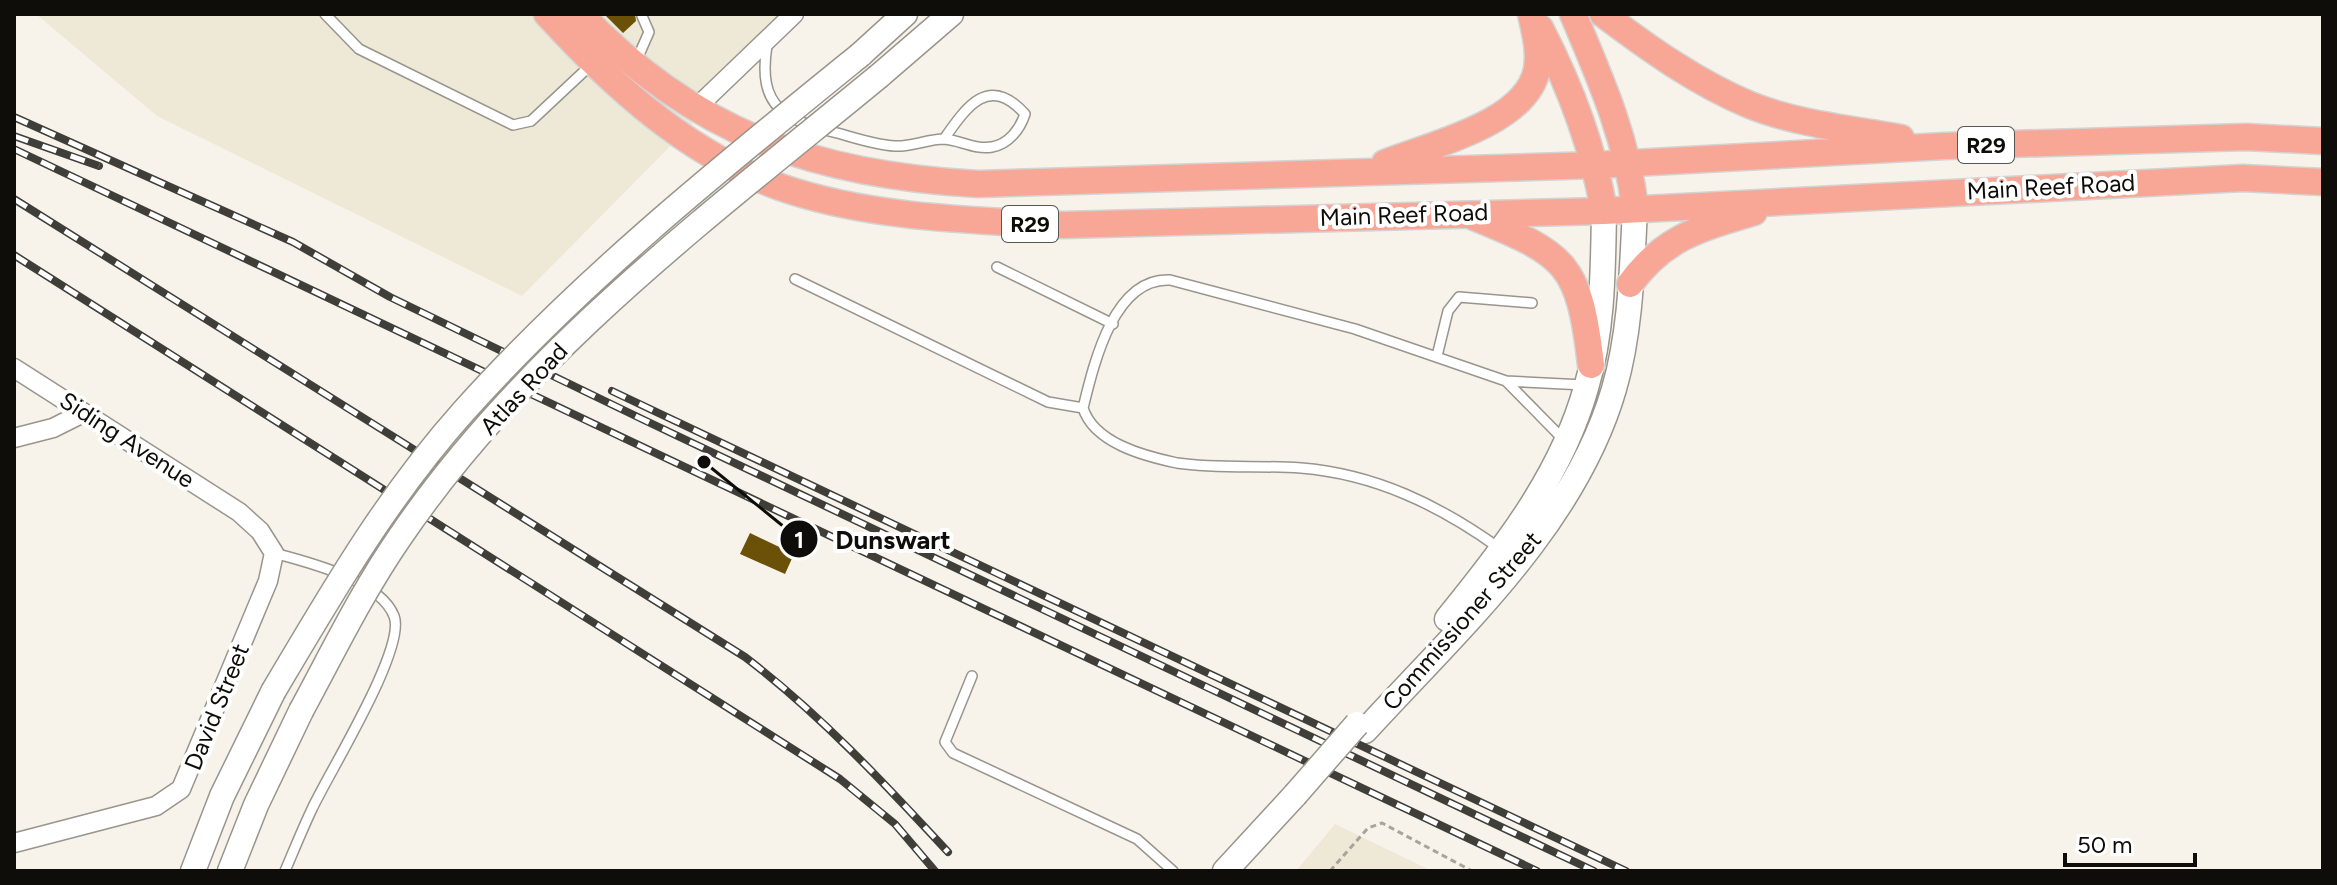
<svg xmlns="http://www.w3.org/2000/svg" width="2337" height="885" viewBox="0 0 2337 885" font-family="Figtree,sans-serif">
  <rect width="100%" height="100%" fill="#f8f3ea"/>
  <path fill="#eee8d7" d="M36 14H801L522 296 157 116Z
    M1335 824 1432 871H1296Z"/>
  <path fill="#6b5108" d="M604 14H635L636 21 623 33Z
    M750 533 794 554 785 574 740 554Z"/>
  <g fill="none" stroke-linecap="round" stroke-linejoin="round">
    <defs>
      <path id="service" d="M325 14 359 49 513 125 531 121 593 63
        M767 45C757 109 785 120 841 134 858 139 877 145 895 146 911 147 928 139 944 139 960 140 975 150 992 147 1009 144 1020 129 1025 114 989 74 967 106 944 139
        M635 64 649 32 642 16
        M997 267 1113 324
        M795 279 1048 402 1083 408
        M1437 356 1448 311 1459 297 1532 303
        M1506 381 1564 440
        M1499 548C1439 505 1375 474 1301 468 1260 465 1218 469 1177 463 1144 456 1094 443 1083 408 1094 363 1114 277 1170 280L1355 329 1506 381 1584 385
        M274 553C308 562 380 580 394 616 407 648 328 774 312 809 302 830 294 850 285 871
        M972 676 945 742 953 753 1137 839 1173 871"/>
      <path id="minor" d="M695 109 794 14
        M14 368 239 512 260 531 274 553 268 581 181 789 156 806 14 843
        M14 438 53 428 83 413"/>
      <path id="secondary" d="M860 55 905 14
        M879 76 951 14
        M1447 619C1504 549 1561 476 1586 388 1603 331 1603 270 1604 211
        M1365 731C1458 629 1574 526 1614 389 1631 331 1632 267 1635 208
        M193 871 222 796 273 692
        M230 871 256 805 301 711
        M1225 871 1295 795"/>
      <path id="primary" d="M547 14C612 85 687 154 780 187 869 218 970 220 1063 225L1604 211 2243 178 2323 182
        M580 14C695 134 815 175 978 184L1596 165 1945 146 2246 137 2323 141
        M1573 14C1600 78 1627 138 1635 208
        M1603 14C1648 48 1697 83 1750 105 1797 124 1851 129 1901 138
        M1540 28C1570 86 1593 146 1604 211
        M1385 163C1429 145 1527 124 1537 69 1540 50 1535 32 1531 14
        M1474 217C1567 255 1579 263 1591 365
        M1630 284C1664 237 1701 228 1754 212"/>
    </defs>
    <use href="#service" stroke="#99958c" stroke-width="12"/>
    <use href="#minor" stroke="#99958c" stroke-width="21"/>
    <use href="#secondary" stroke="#99958c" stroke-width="27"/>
    <use href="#primary" stroke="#d4d3d3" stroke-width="29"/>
    <path stroke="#a7a49c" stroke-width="3" stroke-dasharray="6 4" stroke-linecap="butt" d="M1330 871 1368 828 1382 823 1472 871"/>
    <use href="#service" stroke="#fff" stroke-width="9"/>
    <use href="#minor" stroke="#fff" stroke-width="18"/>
    <use href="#secondary" stroke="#fff" stroke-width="24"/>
    <use href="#primary" stroke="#f8a695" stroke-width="26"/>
    <defs>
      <path id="rail" d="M14 117 293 242 390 297 644 420 1594 871
        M14 136 99 166
        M14 149 1537 871
        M14 199 745 657C821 715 883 782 948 852
        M14 255 840 779 895 824 935 871
        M612 391 1626 871"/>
    </defs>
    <use href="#rail" stroke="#3f3e39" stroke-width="8"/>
    <use href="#rail" stroke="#fff" stroke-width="5" stroke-dasharray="15" stroke-linecap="butt"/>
    <defs>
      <path id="secondary-bridge" d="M273 692C331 594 387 497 463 412 581 280 723 166 860 55
        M301 711C333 652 362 592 400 537 526 352 709 216 879 76
        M1295 795 1357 724"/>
    </defs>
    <use href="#secondary-bridge" stroke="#99958c" stroke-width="27" stroke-linecap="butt"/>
    <use href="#secondary-bridge" stroke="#fff" stroke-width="24"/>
  </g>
  <g text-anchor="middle" stroke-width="8" stroke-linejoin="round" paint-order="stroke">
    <g fill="#fff" stroke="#565653" stroke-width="2">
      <rect x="1958" y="127" width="56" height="36" rx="6"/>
      <rect x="1002" y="206" width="56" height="36" rx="6"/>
    </g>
    <g font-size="22" font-weight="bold" fill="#0e0d09">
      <text x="1986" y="153">R29</text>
      <text x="1030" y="232">R29</text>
    </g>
    <g font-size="24" fill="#0e0d09" stroke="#fff">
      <text transform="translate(2051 187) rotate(-3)" y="8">Main Reef Road</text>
      <text transform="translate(1404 215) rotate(-2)" y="8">Main Reef Road</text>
      <text transform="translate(524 389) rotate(-47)" y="8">Atlas Road</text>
      <text transform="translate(127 440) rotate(33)" y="8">Siding Avenue</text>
      <text transform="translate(1462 621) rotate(-49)" y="8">Commissioner Street</text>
      <text transform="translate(217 707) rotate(-68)" y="8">David Street</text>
    </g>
  </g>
  <path fill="none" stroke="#0e0d09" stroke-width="3" d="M704 462L799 539"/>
  <g fill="#0e0d09" stroke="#fff" stroke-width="3">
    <circle cx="704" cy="462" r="8"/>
    <circle cx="799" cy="539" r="20"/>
  </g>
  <g font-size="24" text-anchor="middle" font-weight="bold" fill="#fff">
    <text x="799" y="548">1</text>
  </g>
  <g font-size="26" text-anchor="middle" font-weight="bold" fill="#0e0d09" stroke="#fff" stroke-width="8" stroke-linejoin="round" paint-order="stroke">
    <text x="893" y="549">Dunswart</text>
  </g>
  <rect width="2337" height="885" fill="none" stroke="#0e0d09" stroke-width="32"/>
  <path d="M2065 853v12h130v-12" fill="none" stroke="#0e0d09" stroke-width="4"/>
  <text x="2077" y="853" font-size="24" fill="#0e0d09" stroke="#ffffff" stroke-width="6" paint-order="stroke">50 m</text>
</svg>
